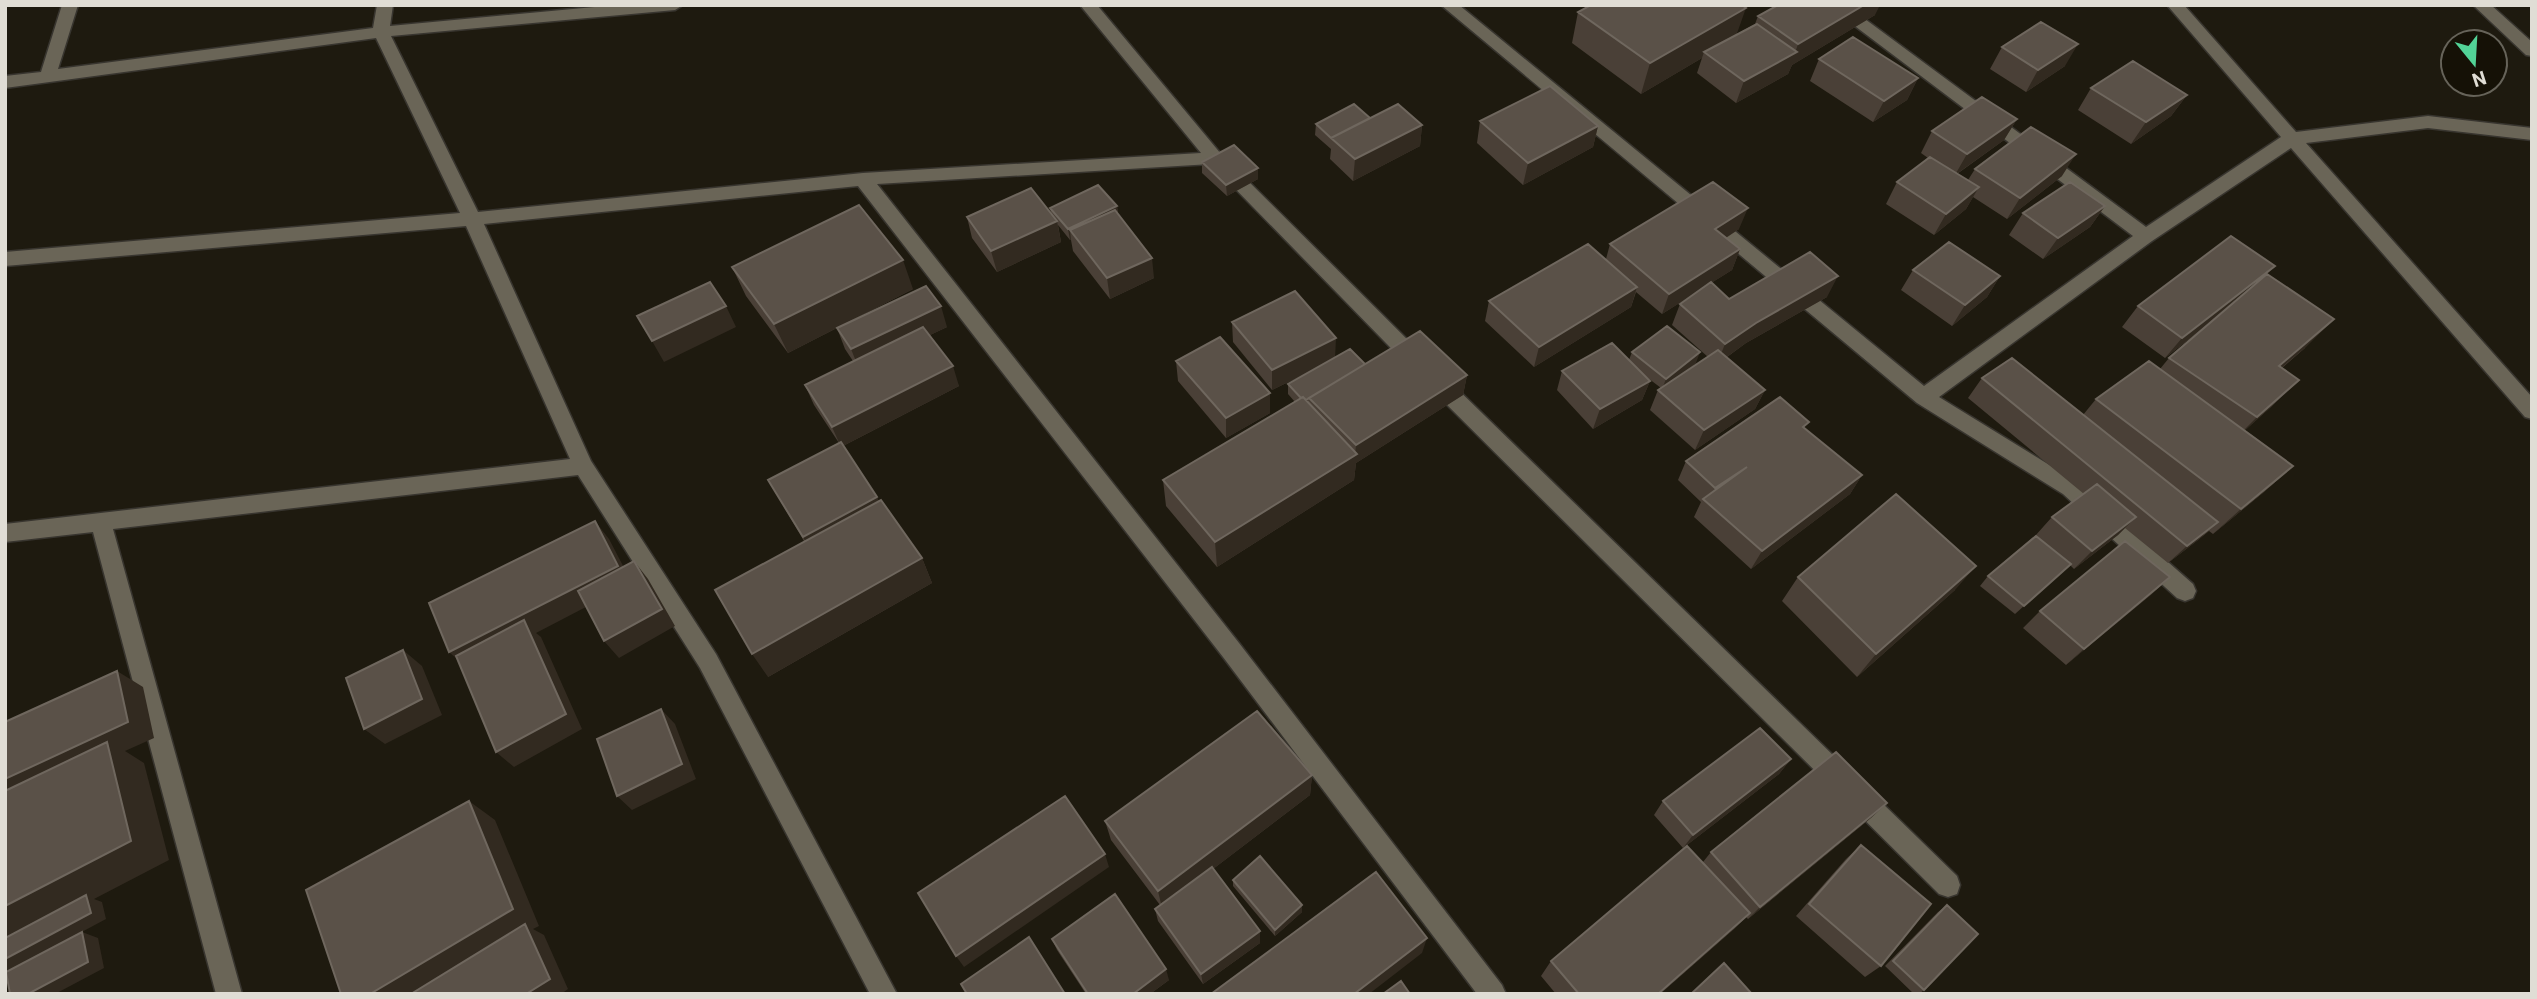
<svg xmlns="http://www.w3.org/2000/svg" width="2537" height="999" viewBox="0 0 2537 999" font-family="Roboto,sans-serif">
  <rect width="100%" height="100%" fill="#1e1a0f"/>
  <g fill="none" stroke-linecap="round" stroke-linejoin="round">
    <defs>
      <path id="street" d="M62 5H78L58 69 373 28 377 5H393L390 26 616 5H683L675 10 391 36 478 212 863 173 1201 153 1080 5H1097L1221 154 1442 374 1957 876 1960 885 1957 894 1948 897 1939 894 1428 386 1211 164 877 184 1239 643 1502 985 1506 994H1477L1223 657 858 186 484 224 591 461 716 654 897 994H870L700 668 578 475 113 529 242 994H216L93 532 5 542V524L570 459 466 226 5 266V252L460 213 376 38 5 88V76L41 72Z
        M1441 5H1459L1924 386 2133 236 1827 5H1846L2146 227 2281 137 2167 5H2184L2296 132 2428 116 2532 128V140L2428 128 2306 143 2532 397V419L2525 417 2291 148 2152 241 1939 397 2077 482 2193 584 2196 591 2193 598 2185 601 2177 598 2063 494 1917 403Z
        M2473 5H2491L2532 42V56L2526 55Z"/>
    </defs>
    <use href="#street" stroke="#38352f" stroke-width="3"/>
    <use href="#street" fill="#6a6557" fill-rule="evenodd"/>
  </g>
  <path fill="#4a4037" d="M1578 12 1737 34 1755 24 1758 16 1875 15 1792 65 1788 74 1736 103 1697 73 1702 58 1641 94 1572 43Z
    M2002 47 2065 66 2026 92 1990 69Z
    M1819 59 1918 78 1907 100 1873 122 1810 81Z
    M2091 88 2187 95 2171 116 2131 144 2078 110Z
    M1370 118 1422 125 1420 146 1353 181 1330 159 1331 149 1315 135 1316 124Z
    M2017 119 2004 140 1957 174 1968 180 1975 169 2062 176 2007 219 1973 197 1966 209 1934 235 1886 204 1897 182 1928 158 1921 153 1932 131Z
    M1480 121 1598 126 1593 147 1523 185 1477 143Z
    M1202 162 1258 168V179L1227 196 1202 173Z
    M1117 206 1118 214 1154 278 1110 299 1073 251 1071 240H1070L1058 225 1061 242 997 272 972 238 967 217 1051 214 1050 208Z
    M2105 206 2090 227 2043 259 2009 235 2023 213Z
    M1739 229 1726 238 1740 249 1732 270 1711 283 1729 299 1827 297 1746 343 1727 357 1765 390 1755 409 1695 450 1650 410 1658 390 1661 388 1644 375 1650 381 1642 400 1593 429 1557 390 1562 371 1629 360 1632 352 1696 363 1678 377 1708 357 1672 325 1680 304 1700 290 1662 314 1636 292 1631 307 1534 367 1485 321 1489 301 1606 259 1610 244Z
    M732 267 913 289 788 353 746 296Z
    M1913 270 2000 276 1987 297 1952 326 1901 290Z
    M2267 275 2305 348 2282 368 2299 380 2271 407 2245 430 2293 466 2264 492 2213 534 2209 531 2198 540 2168 563 2125 528 2118 535 2074 569 2070 565 2015 614 1980 586 1988 576 2035 536 2052 517 2084 494 1968 398 1982 378 2083 415 2096 399 2160 369 2169 358 2215 319 2165 358 2122 327 2138 306Z
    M1232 322 1335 358 1365 364 1467 375 1463 395 1356 463 1354 480 1217 567 1166 506 1163 480 1295 402 1288 394V384L1323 365 1272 390 1233 342Z
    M947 327 930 335 959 386 843 446 879 501 922 558 932 583 768 677 804 541 768 480 839 443 814 405 805 385 853 361 845 349 837 328Z
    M1176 361 1270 413 1226 438 1178 381Z
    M1806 429 1862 475 1850 494 1751 569 1694 517 1701 502 1678 480 1686 461Z
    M1798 577 1955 590 1857 677 1782 601Z
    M2170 577 2066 665 2023 628 2040 611Z
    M1791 759 1779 774 1683 848 1654 815 1663 801Z
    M1312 775 1310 795 1213 869 1260 931V943L1203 984 1158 921 1155 909 1160 905 1111 840 1105 821Z
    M1872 817 1748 919 1746 917 1734 929 1660 994H1556L1541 976 1551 961 1703 862 1711 852Z
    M1861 845 1881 966 1865 977 1796 916 1846 859Z
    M1233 880 1302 905V912L1275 936 1233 886Z
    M1947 905 1924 990 1919 994H1914L1885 966 1938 912Z
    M1052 939 1169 980 1150 994H1086L1057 950Z"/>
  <path fill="#322a20" d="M1864 5H1880L1875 15 1792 65 1788 74 1736 103 1744 81 1795 53 1798 44Z
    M1746 8 1735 39 1704 52 1702 58 1641 94 1650 63Z
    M2078 44 2065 66 2026 92 2038 70Z
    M1918 78 1907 100 1873 122 1884 101Z
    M2187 95 2171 116 2131 144 2146 122Z
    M2017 119 2004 140 1955 175 1967 154Z
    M1422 125 1420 146 1353 181 1355 159Z
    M1598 126 1593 147 1523 185 1528 163Z
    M2076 154 2062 176 2007 219 2020 198Z
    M1258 168V179L1227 196 1226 185Z
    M1979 187 1966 209 1934 235 1946 214Z
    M1117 206 1118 217 1070 230 1071 240H1070L1068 229Z
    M2105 206 2090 227 2043 259 2058 238Z
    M1748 208 1739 229 1707 250 1715 229Z
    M1057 221 1061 242 997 272 991 251Z
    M1740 249 1732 270 1662 314 1669 294Z
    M1152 258 1154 278 1110 299 1107 278Z
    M903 260 913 289 788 353 774 324Z
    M2275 266 2256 286 2165 358 2182 338Z
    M1838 276 1827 297 1746 343 1717 364 1725 344 1756 323Z
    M2000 276 1987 297 1952 326 1965 305Z
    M1637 287 1631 307 1534 367 1539 347Z
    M726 306 736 327 664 362 652 341Z
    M941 306 947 327 859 369 851 349Z
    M2334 319 2305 348 2251 393 2279 366Z
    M1336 338 1335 359 1272 390V370Z
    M1700 352 1696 363 1662 389 1666 379Z
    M953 366 959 386 841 447 832 427Z
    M1467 375 1463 395 1356 463 1354 480 1217 567 1215 542 1355 455 1356 445Z
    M2299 380 2271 407 2230 444 2257 417Z
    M1650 381 1642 400 1593 429 1600 409Z
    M1765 390 1755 409 1695 450 1704 430Z
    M1270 393V413L1226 438V418Z
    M2293 466 2264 492 2213 534 2241 509Z
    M1862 475 1850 494 1751 569 1762 551Z
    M877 497 885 516 813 555 803 537Z
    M2136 517 2118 535 2074 569 2092 551Z
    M595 521 609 539 632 583 536 633 541 637 582 729 514 767 496 752 467 668 449 652Z
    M2218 522 2198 540 2168 563 2187 546Z
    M922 558 932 583 768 677 752 654Z
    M634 561 648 579 675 626 619 658 604 641Z
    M1976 566 1955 590 1857 677 1876 654Z
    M2170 577 2151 595 2066 665 2084 649Z
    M403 650 422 666 442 715 385 744 364 729Z
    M117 671 143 687 154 738 125 751 144 763 169 860 94 899 102 902 106 919 5 973V779Z
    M661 709 675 724 696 779 632 810 617 796Z
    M1791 759 1779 774 1683 848 1693 835Z
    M1312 775 1310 795 1162 908 1158 891Z
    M469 801 495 820 539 926 533 929 544 935 568 989 561 994H370Z
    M1887 803 1872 817 1748 919 1760 907Z
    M1105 854 1109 867 964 967 956 956Z
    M1302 905V912L1275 936V930Z
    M1750 913 1734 929 1660 994H1658Z
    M1260 931V943L1203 984 1201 974Z
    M82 932 98 938 104 968 55 994H28Z
    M1427 938 1422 953 1369 994H1354Z
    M1166 969 1169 980 1150 994H1133Z"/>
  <path fill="#5a5148" stroke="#6f675e" stroke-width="2" d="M1591 5H1742L1746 8 1650 63 1578 12Z
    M1778 5H1864L1798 44 1758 16Z
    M2041 22 2078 44 2038 70 2002 47Z
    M1757 24 1797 52 1744 81 1704 52Z
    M1853 37 1918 78 1884 101 1819 59Z
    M2133 61 2187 95 2146 122 2091 88Z
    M1550 86 1598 126 1528 163 1480 121Z
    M1982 97 2017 119 1967 154 1932 131Z
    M1354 104 1370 118 1331 138 1316 124Z
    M1398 104 1422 125 1355 159 1331 138Z
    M2031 127 2076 154 2020 198 1975 169Z
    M1234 145 1258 168 1226 185 1202 162Z
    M1930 157 1979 187 1946 214 1897 182Z
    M1713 182 1748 208 1715 229 1740 249 1669 294 1610 244Z
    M2070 182 2105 206 2058 238 2023 213Z
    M1098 185 1117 206 1068 229 1050 208Z
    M1031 188 1057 221 991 251 967 217Z
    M859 205 903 260 774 324 732 267Z
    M1115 210 1152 258 1107 278 1070 230Z
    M2231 236 2275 266 2182 338 2138 306Z
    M1949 242 2000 276 1965 305 1913 270Z
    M1588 244 1637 287 1539 347 1489 301Z
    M1810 252 1838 276 1756 323 1725 344 1680 304 1711 282 1729 299Z
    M2267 274 2334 319 2279 366 2299 380 2257 417 2169 358Z
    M710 282 726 306 652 341 637 316Z
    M926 286 941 306 851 349 837 328Z
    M1295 291 1336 338 1272 370 1232 322Z
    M1667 326 1700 352 1666 379 1632 352Z
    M923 327 953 366 832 427 805 385Z
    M1420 331 1467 375 1356 445 1309 398Z
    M1220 337 1270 393 1226 418 1176 361Z
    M1612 343 1650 381 1600 409 1562 371Z
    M1350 349 1365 364 1306 400 1303 397 1301 398 1288 384Z
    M1718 350 1765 390 1704 430 1658 390Z
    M2012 358 2218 522 2187 546 1982 378Z
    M2149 361 2293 466 2241 509 2096 399Z
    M1303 397 1357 454 1215 542 1163 480Z
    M1780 397 1809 422 1803 427 1862 475 1762 551 1703 499 1747 467 1715 488 1686 461Z
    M841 442 877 497 803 537 768 480Z
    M2097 484 2136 517 2092 551 2052 517Z
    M1896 494 1976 566 1876 654 1798 577Z
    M881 500 922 558 752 654 715 590Z
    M595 521 618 566 449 652 429 603Z
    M2036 536 2071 564 2024 606 1988 576Z
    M2125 541 2170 577 2084 649 2040 611Z
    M634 561 662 609 604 641 578 591Z
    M524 620 566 714 496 752 456 656Z
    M403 650 422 699 364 729 346 678Z
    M117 671 128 722 5 779V722Z
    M661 709 682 764 617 796 597 739Z
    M1257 711 1312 775 1158 891 1105 821Z
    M1760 728 1791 759 1693 835 1663 801Z
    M107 742 131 841 5 906V791Z
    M1836 752 1887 803 1760 907 1711 852Z
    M1065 796 1105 854 956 956 918 893Z
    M469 801 513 909 370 994H341L306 890Z
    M1861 845 1931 904 1881 966 1809 904Z
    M1687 846 1750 913 1658 994H1579L1551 961Z
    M1260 856 1302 905 1275 930 1233 880Z
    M1212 867 1260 931 1201 974 1155 909Z
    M1376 872 1427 938 1354 994H1211Z
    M1115 894 1166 969 1133 994H1088L1052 939Z
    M86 895 91 913 5 959V938Z
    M1947 905 1978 934 1924 990 1893 961Z
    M525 924 550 979 526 994H411Z
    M82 932 88 962 28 994H10L6 972Z
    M1029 937 1065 994H967L961 984Z
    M1724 963 1752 994H1691Z
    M1401 981 1410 994H1383Z"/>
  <rect width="2537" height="999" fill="none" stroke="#e0ddd5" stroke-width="14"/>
  <g transform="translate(2474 63) rotate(162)"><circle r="33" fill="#151106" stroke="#666359" stroke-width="2"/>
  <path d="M0-5L12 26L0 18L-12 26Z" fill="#52d397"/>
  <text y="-10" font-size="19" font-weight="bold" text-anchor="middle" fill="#e0ddd5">N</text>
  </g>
</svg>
